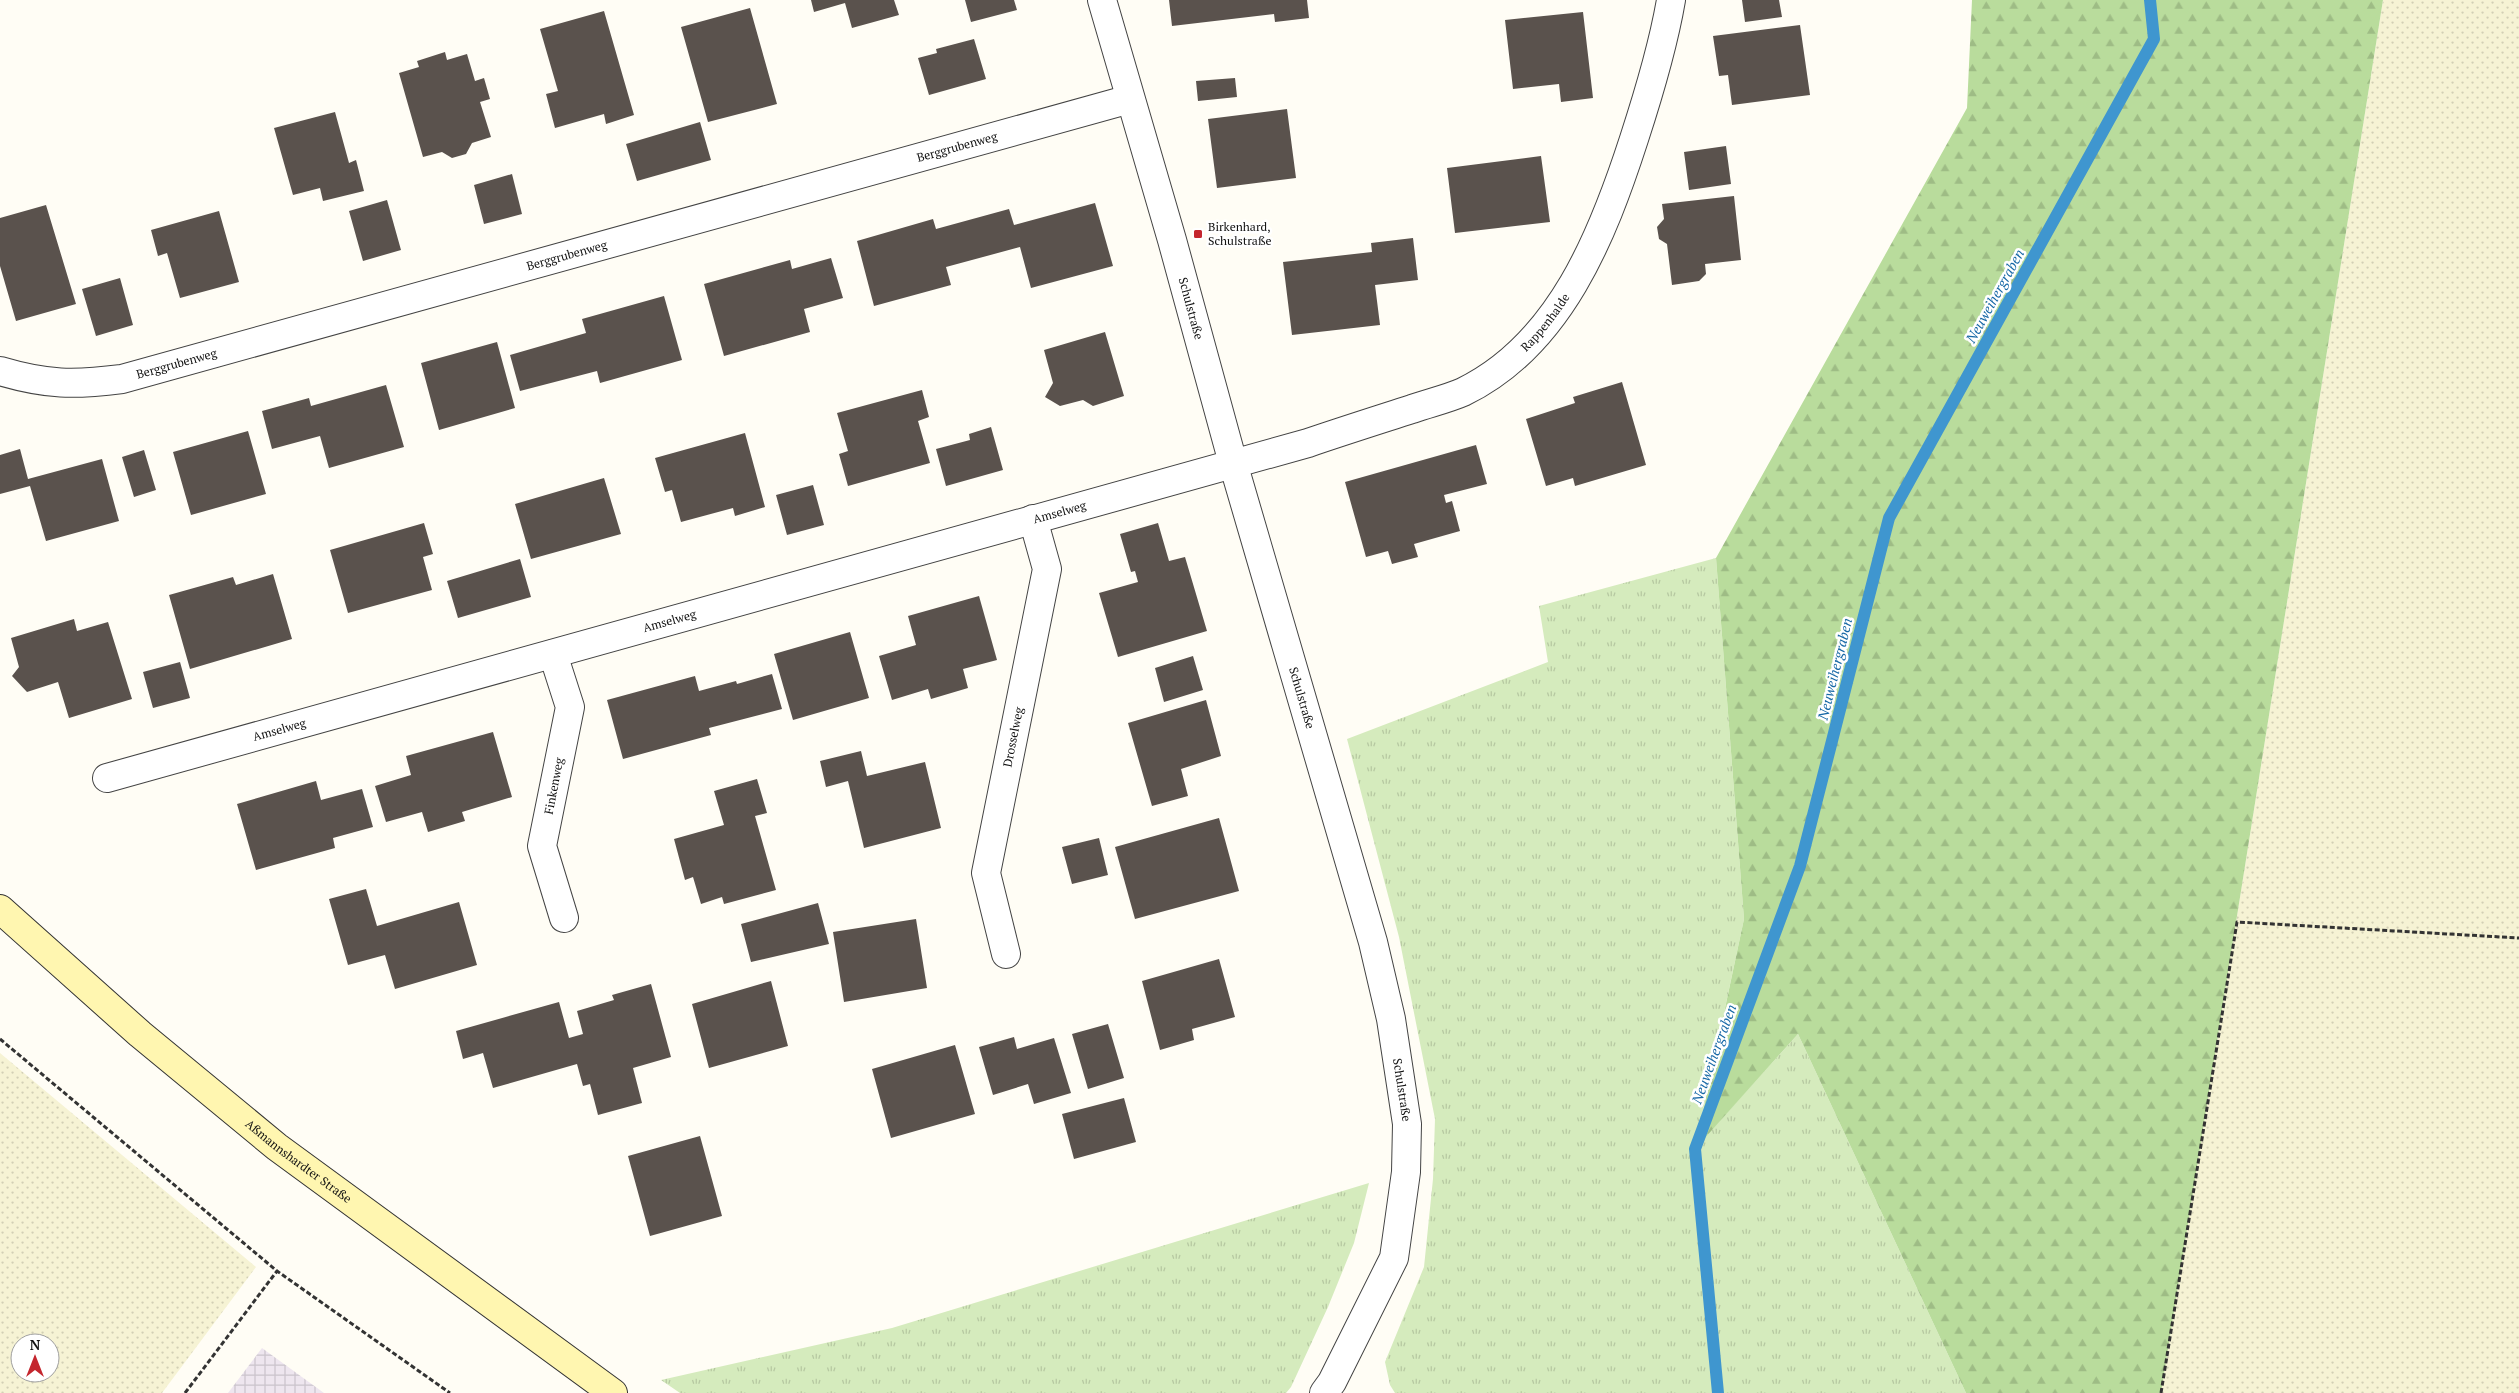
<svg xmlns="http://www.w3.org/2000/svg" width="2519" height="1393" viewBox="0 0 2519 1393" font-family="'PT Serif',serif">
  <defs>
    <pattern id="industrial-grid" width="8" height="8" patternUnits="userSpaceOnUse" patternTransform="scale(1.25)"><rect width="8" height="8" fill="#eee6ef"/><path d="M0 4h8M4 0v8" fill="none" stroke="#cbc4cc"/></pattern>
    <pattern id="farmland-dots" width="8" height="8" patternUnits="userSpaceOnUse" patternTransform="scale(1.25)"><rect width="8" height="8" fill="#f6f3d4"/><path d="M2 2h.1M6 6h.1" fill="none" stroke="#d2cfb5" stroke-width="1.8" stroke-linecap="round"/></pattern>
    <pattern id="grass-tufts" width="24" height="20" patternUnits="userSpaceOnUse" patternTransform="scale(1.25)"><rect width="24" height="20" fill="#d5ebbd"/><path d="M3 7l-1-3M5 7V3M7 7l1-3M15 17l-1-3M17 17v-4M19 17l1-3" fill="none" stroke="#b6c8a1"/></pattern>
    <pattern id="forest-firs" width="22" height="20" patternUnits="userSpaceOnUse" patternTransform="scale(1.25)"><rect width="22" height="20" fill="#b9dc9c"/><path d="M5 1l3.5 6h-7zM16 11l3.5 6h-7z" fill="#9ebc85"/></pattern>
  </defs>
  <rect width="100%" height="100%" fill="#fffdf5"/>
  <path fill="url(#industrial-grid)" d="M262 1348 324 1393H228Z"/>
  <path fill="url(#farmland-dots)" fill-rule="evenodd" d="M2383 0H2519V1393H2161Z
    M0 1053 256 1267 162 1393H0ZM20 1343H50V1373H20Z"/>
  <path fill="url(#grass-tufts)" d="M1716 558 1744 919 1695 1148 1798 1034 1966 1393H1395L1390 1385 1385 1362 1424 1267 1433 1179 1435 1119 1399 937 1347 739 1548 662 1539 606Z
    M1369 1183 1354 1243 1328 1307 1291 1387 1286 1393H680L661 1380 892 1328Z"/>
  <path fill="url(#forest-firs)" d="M1972 0H2383L2161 1393H1966L1798 1034 1695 1149 1744 919 1716 558 1967 108Z"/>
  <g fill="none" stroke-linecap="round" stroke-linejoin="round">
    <path stroke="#3f96cf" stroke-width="12" d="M1718 1393 1695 1149 1800 866 1889 518 2154 39 2150 0"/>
  </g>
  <path fill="#5a524d" d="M811 0H894L899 15 852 28 845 3 814 12Z
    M965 0H1014L1017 10 971 22Z
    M1169 0H1307L1309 18 1275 22 1274 14 1172 26Z
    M1742 0H1779L1782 17 1745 22Z
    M750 8 777 104 708 122 681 27Z
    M604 11 634 115 606 124 604 114 555 128 546 94 558 91 540 29Z
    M1583 12 1593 98 1561 102 1559 84 1513 89 1505 20Z
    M1800 25 1810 95 1732 105 1728 75 1719 76 1713 36Z
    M974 39 986 79 929 95 918 58 937 53 936 49Z
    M445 52 447 60 467 54 475 81 484 78 490 99 480 102 491 137 472 143 466 154 452 158 442 152 423 157 399 73 419 67 417 61Z
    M1235 78 1237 97 1198 101 1196 81Z
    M1287 109 1296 178 1217 188 1208 119Z
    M335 112 349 163 356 160 364 191 323 201 320 188 293 195 274 128Z
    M700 122 711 160 637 181 626 144Z
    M1726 146 1731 184 1689 190 1684 152Z
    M1541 156 1550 222 1455 233 1447 168Z
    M512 174 522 214 484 224 474 185Z
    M1734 196 1741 260 1705 264 1706 274 1699 281 1672 285 1667 244 1659 239 1657 227 1664 219 1662 204Z
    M387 200 401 250 363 261 349 211Z
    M1095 203 1113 266 1031 288 1020 247 946 267 951 285 874 306 857 241 933 219 936 229 1009 209 1014 225Z
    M46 205 76 304 16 321 0 266V218Z
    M219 211 239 282 180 298 167 253 158 256 151 230Z
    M1413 238 1418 280 1375 285 1380 325 1292 335 1283 262 1372 252 1371 243Z
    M831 258 843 298 804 309 810 332 724 356 704 284 790 260 792 269Z
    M120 278 133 325 96 336 82 289Z
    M664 296 682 360 600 383 597 371 520 391 510 355 586 333 582 319Z
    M1105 332 1124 396 1093 406 1083 400 1060 406 1045 397 1053 383 1044 350Z
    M497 342 515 408 439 430 421 363Z
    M1622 382 1646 465 1575 486 1573 478 1546 486 1526 419 1575 403 1573 397Z
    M386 385 404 447 329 468 320 436 272 449 262 411 309 398 311 406Z
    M922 390 929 417 918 421 930 463 848 486 839 454 848 451 837 413Z
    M991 427 1003 470 946 486 936 449 970 440 969 434Z
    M248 431 266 494 191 515 173 452Z
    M745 433 765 507 735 516 733 508 681 522 672 490 665 492 655 458Z
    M1476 445 1487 484 1444 495 1446 503 1452 501 1460 531 1414 544 1418 557 1392 564 1388 551 1366 557 1345 482Z
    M20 449 28 479 102 459 119 521 46 541 30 486 0 494V455Z
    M144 450 156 490 134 497 122 457Z
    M604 478 621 534 531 559 515 504Z
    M813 485 824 525 787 535 776 495Z
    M424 523 433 554 423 557 432 590 348 613 330 550Z
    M1158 523 1169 561 1185 557 1207 631 1118 657 1099 593 1138 582 1135 571 1131 572 1120 534Z
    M520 559 531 597 458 618 447 581Z
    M273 574 292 639 190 669 169 595 233 577 236 585Z
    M979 596 997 660 963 669 968 688 931 699 928 689 892 700 879 656 916 645 908 616Z
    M74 619 77 631 108 622 132 699 69 718 58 682 27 692 12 676 19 667 11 638Z
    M850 632 869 698 793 720 774 654Z
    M1193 656 1203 690 1164 702 1155 668Z
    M180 662 190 698 153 708 143 672Z
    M772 674 782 709 709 728 711 735 623 759 607 700 695 676 699 691 736 681 737 684Z
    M1206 700 1221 756 1181 769 1188 796 1152 806 1128 723Z
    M493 732 512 797 462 812 465 821 428 832 422 812 386 822 375 786 411 775 406 756Z
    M861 751 867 776 925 762 941 828 864 848 848 781 826 787 820 761Z
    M757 779 767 813 755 816 776 890 724 904 722 897 701 904 693 877 685 880 674 839 724 825 714 791Z
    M316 781 321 800 362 789 373 827 333 838 335 848 256 870 237 804Z
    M1219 818 1239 891 1135 919 1115 847Z
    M1099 838 1108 875 1072 884 1062 847Z
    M366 889 377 926 459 902 477 965 395 989 385 955 348 965 329 899Z
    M818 903 829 944 751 962 741 924Z
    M916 919 927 988 844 1002 833 932Z
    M1219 959 1235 1017 1192 1029 1194 1040 1160 1050 1142 981Z
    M771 981 788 1046 709 1068 692 1004Z
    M651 984 671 1057 633 1068 642 1103 598 1115 590 1084 583 1086 577 1064 493 1088 483 1053 463 1059 456 1031 559 1002 569 1038 583 1034 577 1011 614 1000 612 995Z
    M1108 1024 1124 1078 1088 1089 1072 1034Z
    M1014 1037 1017 1049 1054 1038 1071 1093 1034 1104 1028 1084 993 1095 979 1047Z
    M955 1045 975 1114 891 1138 872 1069Z
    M1124 1098 1136 1142 1074 1159 1062 1114Z
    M700 1136 722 1216 650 1236 628 1156Z"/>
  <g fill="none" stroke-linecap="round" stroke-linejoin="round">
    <defs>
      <g id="street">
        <path id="s1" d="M1102 0 1172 240 1233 463 1373 942 1391 1019 1407 1124 1406 1172 1394 1258 1332 1382 1324 1393"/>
        <path id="s2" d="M0 371C47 385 74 385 122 379L1130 99"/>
        <path d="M553 654 570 707 542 846 564 918"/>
        <path id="s3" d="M107 778 1308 443C1343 431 1378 420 1412 409 1429 403 1447 399 1463 392 1560 345 1603 235 1634 139 1649 93 1663 47 1671 0"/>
        <path id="s4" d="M1006 954 986 873 1047 569 1033 519"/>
      </g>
      <g id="secondary">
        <path id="s5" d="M0 909 140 1034 277 1147 613 1393"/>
      </g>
    </defs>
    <use href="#street" stroke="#444" stroke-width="30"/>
    <use href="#secondary" stroke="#333" stroke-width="30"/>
    <path stroke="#333" stroke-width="3" stroke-dasharray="5 2.5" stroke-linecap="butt" d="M0 1039 277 1271 450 1393
      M185 1393 277 1271
      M2161 1393 2237 922 2519 938"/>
    <use href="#street" stroke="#fff" stroke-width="28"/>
    <use href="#secondary" stroke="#fff6b0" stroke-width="28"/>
  </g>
  <rect fill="#c4262e" stroke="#fff" stroke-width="2" x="1193" y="229" width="10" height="10" rx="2.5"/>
  <g text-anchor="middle" stroke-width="5" stroke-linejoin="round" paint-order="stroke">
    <g font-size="12" fill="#111" stroke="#fff">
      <text dy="4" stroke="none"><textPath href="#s2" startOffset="990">Berggrubenweg</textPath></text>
      <text dy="4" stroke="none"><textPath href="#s2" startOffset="585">Berggrubenweg</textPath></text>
      <text dy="4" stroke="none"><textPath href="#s1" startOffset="321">Schulstraße</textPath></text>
      <text dy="4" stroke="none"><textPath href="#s3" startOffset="1519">Rappenhalde</textPath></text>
      <text dy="4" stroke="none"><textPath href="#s2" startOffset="180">Berggrubenweg</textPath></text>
      <text dy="4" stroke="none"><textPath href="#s3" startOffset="989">Amselweg</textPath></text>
      <text dy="4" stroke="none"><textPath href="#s3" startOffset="584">Amselweg</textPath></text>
      <text dy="4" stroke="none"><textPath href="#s1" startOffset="726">Schulstraße</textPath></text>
      <text dy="4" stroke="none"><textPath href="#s3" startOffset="179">Amselweg</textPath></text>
      <text dy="4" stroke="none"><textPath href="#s4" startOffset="222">Drosselweg</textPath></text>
      <text transform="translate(554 786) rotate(-79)" y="4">Finkenweg</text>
      <text dy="4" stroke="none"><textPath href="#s1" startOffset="1131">Schulstraße</textPath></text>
      <text dy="4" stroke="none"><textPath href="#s5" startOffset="391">Aßmannshardter Straße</textPath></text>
    </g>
    <g font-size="12" fill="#111" stroke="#fff" text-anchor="start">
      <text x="1208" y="231">Birkenhard,<tspan x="1208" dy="14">Schulstraße</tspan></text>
    </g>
    <g font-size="14" font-style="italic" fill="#1768a6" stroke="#fff">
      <text transform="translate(1995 296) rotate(-61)" y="5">Neuweihergraben</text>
      <text transform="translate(1835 669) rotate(-76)" y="5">Neuweihergraben</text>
      <text transform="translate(1714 1054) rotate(-70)" y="5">Neuweihergraben</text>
    </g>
  </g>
  <g transform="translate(35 1358)"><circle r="24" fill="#ffffff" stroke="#a0a0a0"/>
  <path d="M0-4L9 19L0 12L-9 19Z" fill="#c4262e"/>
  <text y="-8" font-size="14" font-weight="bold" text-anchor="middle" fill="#111111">N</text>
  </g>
</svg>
